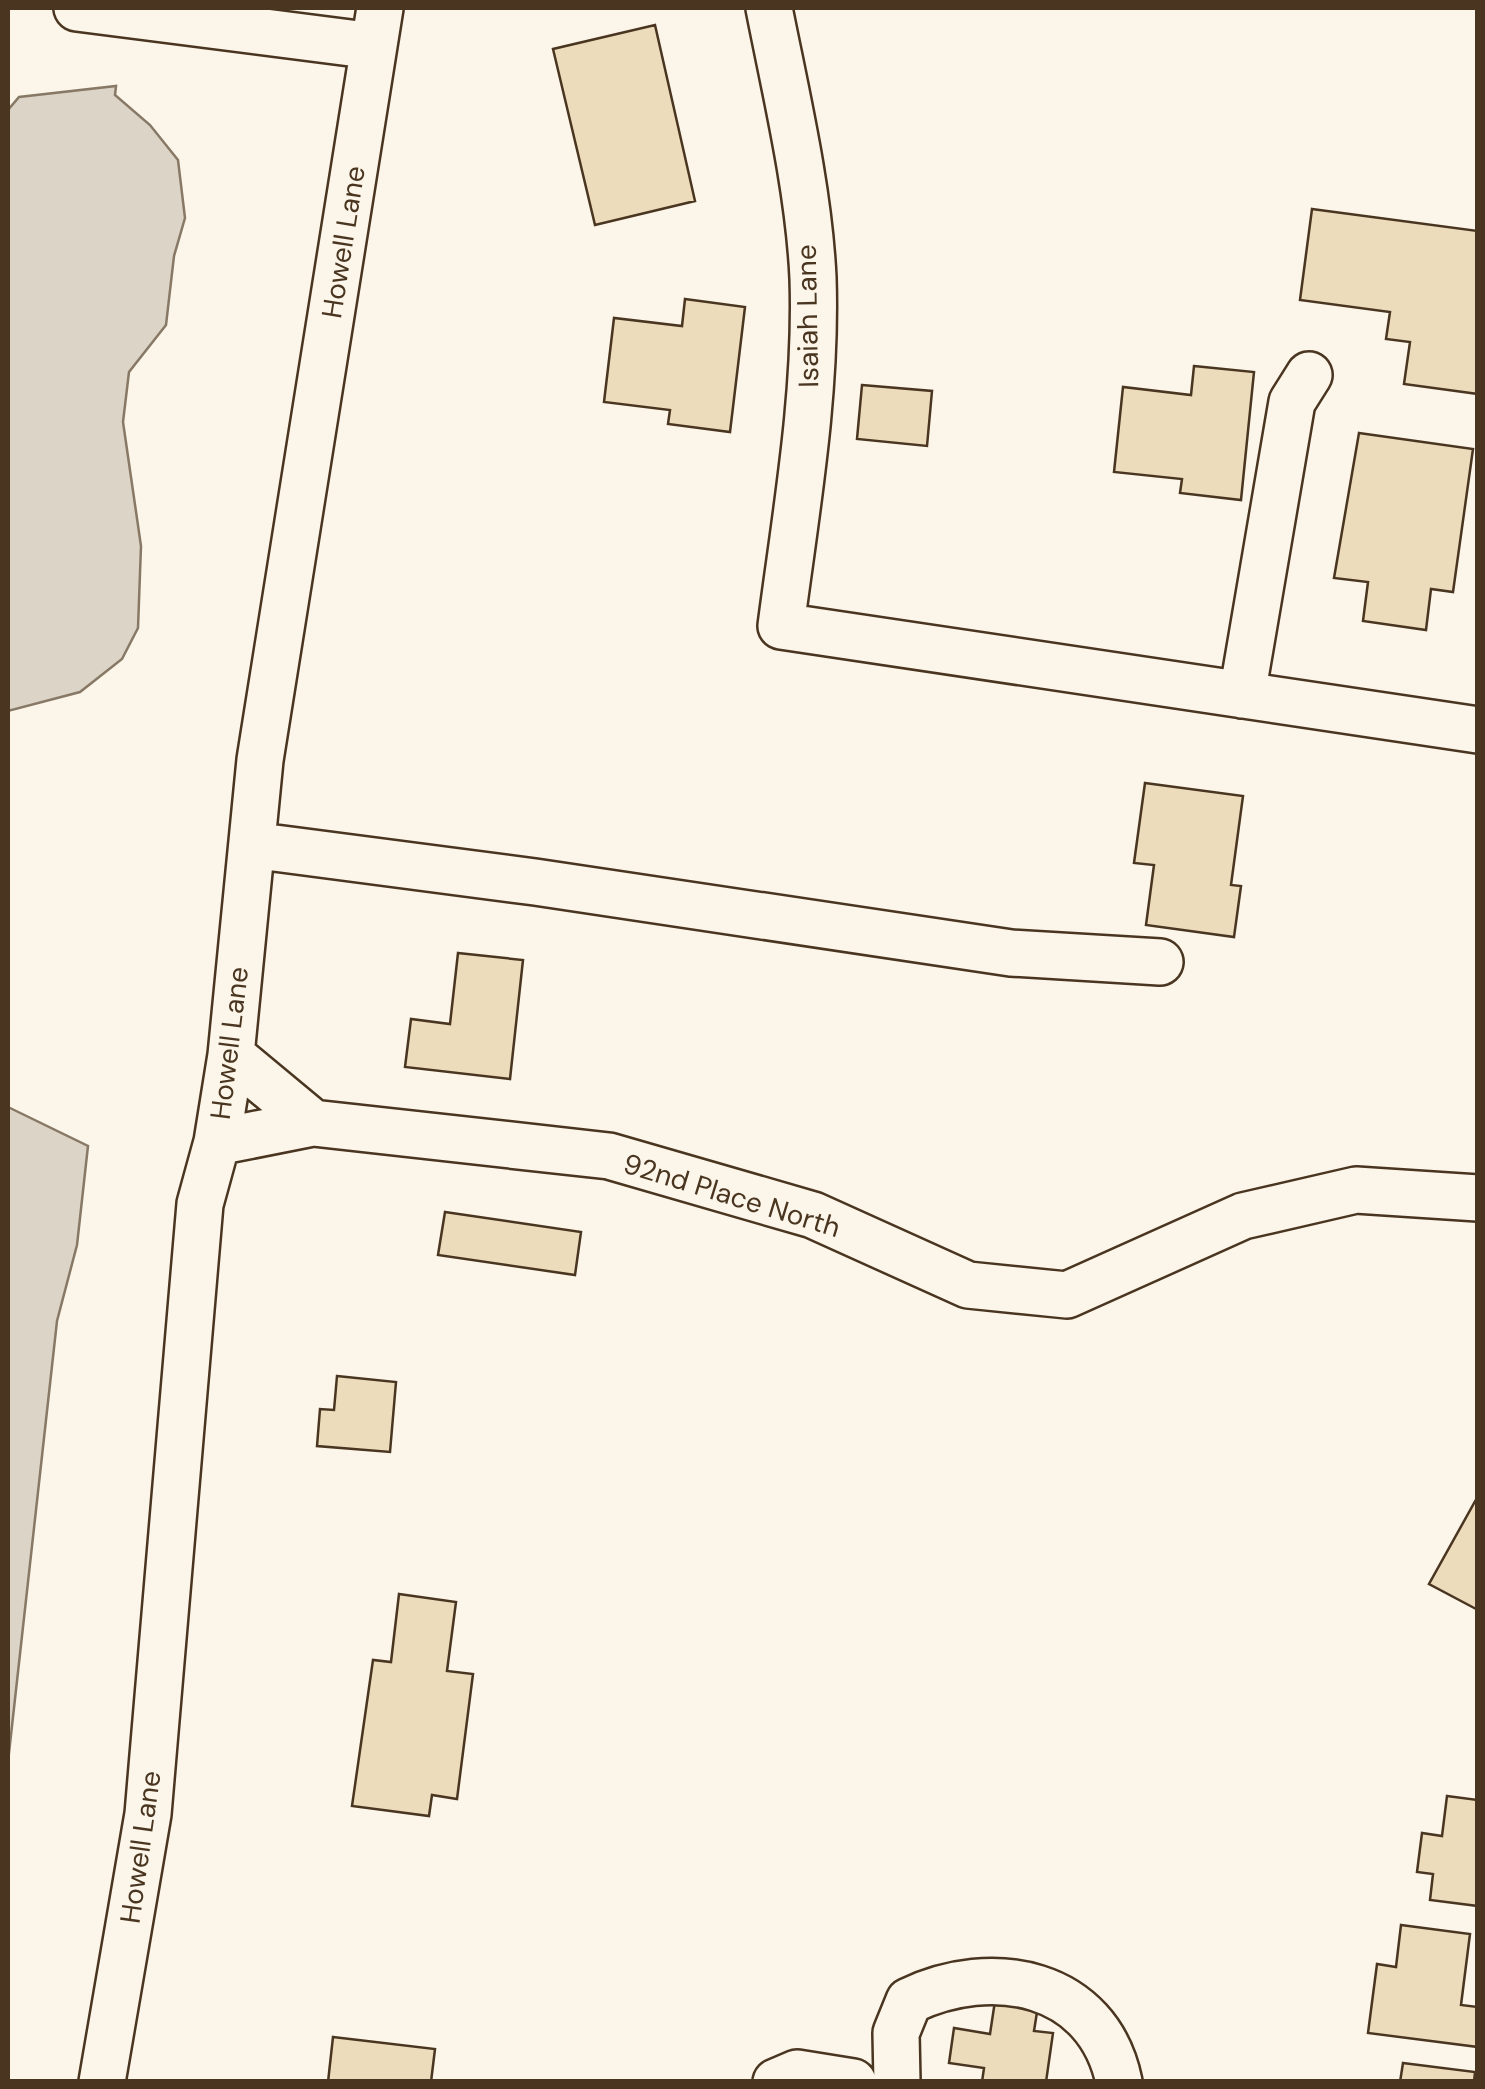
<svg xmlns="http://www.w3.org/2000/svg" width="1485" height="2089" viewBox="0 0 1485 2089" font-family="'DM Sans',sans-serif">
  <rect width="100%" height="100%" fill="#fbf6e9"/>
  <path fill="#dcd4c6" stroke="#887966" stroke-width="2.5" d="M116 86 115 95 150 125 178 160 185 218 174 256 166 325 129 372 123 422 141 546 138 628 122 659 80 692 8 711V110L19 97Z
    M8 1107 88 1146 77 1245 57 1321 8 1762Z"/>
  <path fill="#ecdcbc" stroke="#4a3520" stroke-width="2.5" d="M655 25 695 201 595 225 553 49Z
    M1312 209 1478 231V394L1404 384 1410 342 1386 339 1390 312 1300 300Z
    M685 299 745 307 730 432 668 424 670 410 604 402 614 318 682 326Z
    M1194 366 1254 372 1241 500 1180 493 1182 479 1114 472 1123 387 1191 395Z
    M862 385 932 391 927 446 857 439Z
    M1359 433 1473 449 1453 592 1431 589 1426 630 1363 621 1368 582 1334 578Z
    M1145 783 1243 796 1231 885 1241 886 1234 937 1146 925 1154 865 1134 863Z
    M458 953 523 960 510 1079 405 1067 411 1019 450 1024Z
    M445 1212 581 1232 575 1275 438 1255Z
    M337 1376 396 1382 390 1452 317 1446 320 1409 334 1410Z
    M1478 1496V1610L1429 1584Z
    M399 1594 456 1602 447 1671 473 1674 457 1799 432 1795 429 1816 352 1806 373 1660 391 1662Z
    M1447 1796 1478 1800V1906L1430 1900 1433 1874 1417 1872 1422 1833 1442 1836Z
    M1401 1925 1470 1934 1461 2005 1478 2007V2047L1368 2033 1377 1964 1396 1967Z
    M995 2001 1038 2006 1034 2031 1053 2033 1046 2082H982L984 2068 949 2063 954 2028 990 2034Z
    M333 2037 435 2049 431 2082H328Z
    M1403 2063 1475 2072 1474 2082H1400Z"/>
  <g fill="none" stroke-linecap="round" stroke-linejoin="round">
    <defs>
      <path id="minor" d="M77 8 374 46
        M769 8C786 94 809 190 813 278 817 394 796 511 781 626L1478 730
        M1242 695 1292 402 1309 375
        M252 845 535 882 1011 953 1160 962
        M231 1055 313 1123
        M217 1142 313 1123 609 1156 813 1215 968 1285 1067 1295 1243 1216 1356 1190 1478 1198
        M102 2082 148 1814 200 1204 217 1142 231 1055 260 760 380 8
        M776 2082 797 2073 853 2082
        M897 2082 896 2033 909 2001C992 1961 1098 1980 1119 2082"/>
    </defs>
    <use href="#minor" stroke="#4a3520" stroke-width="50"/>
    <use href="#minor" stroke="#fbf6e9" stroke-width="45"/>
  </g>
  <g text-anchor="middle" stroke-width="8" stroke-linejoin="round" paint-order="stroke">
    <g font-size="28" fill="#4a3520" stroke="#fbf6e9">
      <text transform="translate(343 242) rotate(-81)" y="10">Howell Lane</text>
      <text transform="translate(807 316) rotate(-91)" y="10">Isaiah Lane</text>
      <text transform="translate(229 1043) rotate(-83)" y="10">Howell Lane</text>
      <text transform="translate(732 1195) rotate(17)" y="10">92nd Place North</text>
      <text transform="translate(140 1847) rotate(-82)" y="10">Howell Lane</text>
    </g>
  </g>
  <rect width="1485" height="2089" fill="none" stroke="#4a3520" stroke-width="20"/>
</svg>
